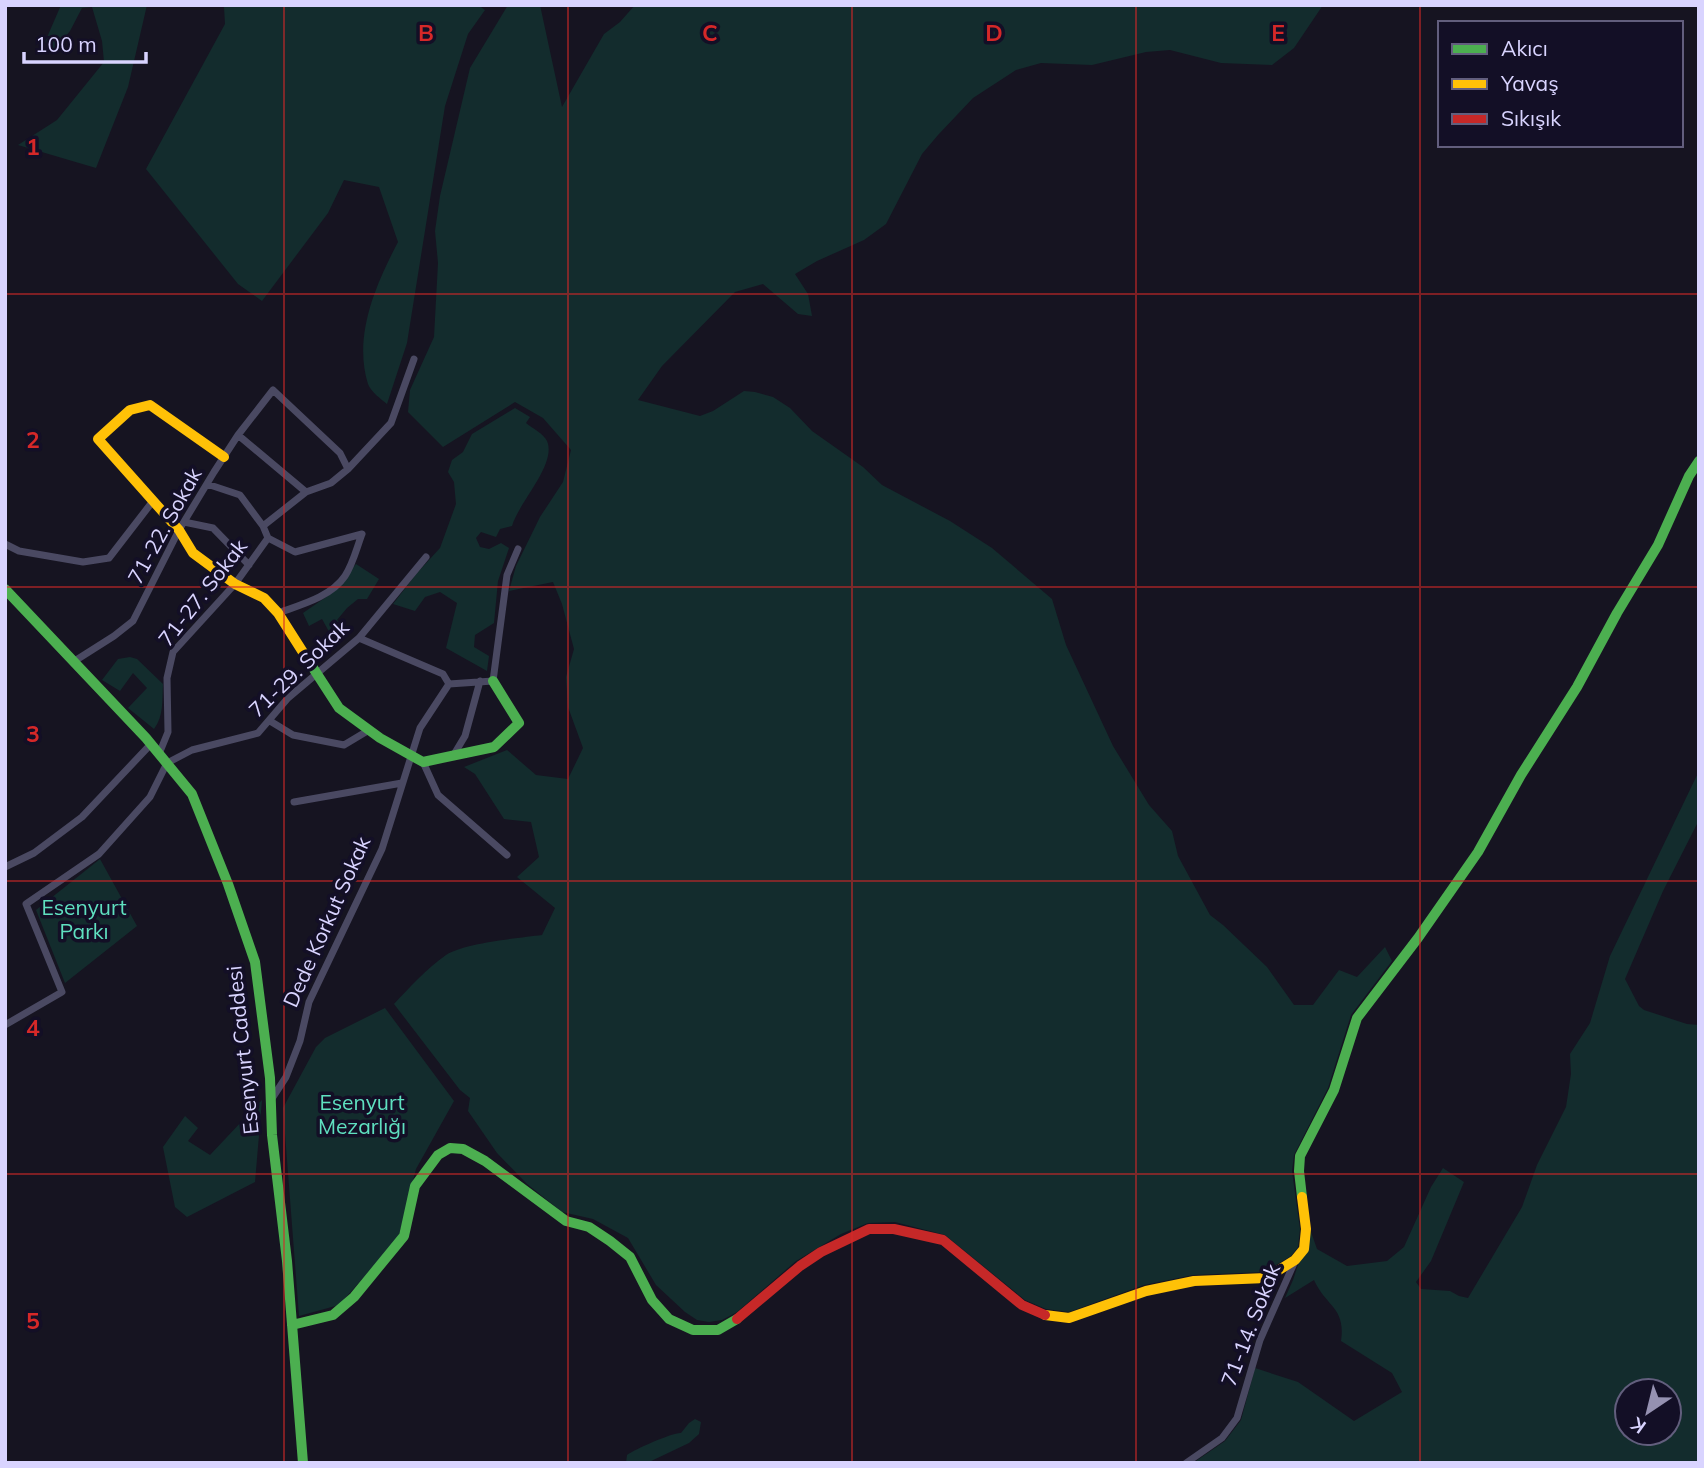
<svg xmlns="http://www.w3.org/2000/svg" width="1704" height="1468" viewBox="0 0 1704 1468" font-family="Mulish,sans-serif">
  <rect width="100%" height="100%" fill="#161421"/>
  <path fill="#132c2d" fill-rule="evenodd" d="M61 5H147L128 87 96 168 18 145 57 120 104 62 102 41 92 7 82 8 70 31 55 50 45 42Z
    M220 5H478L485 10 468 34 445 106 407 343 387 404C381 399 371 392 368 384 353 336 376 284 398 242L379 187 344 180 328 213 262 301 238 284 146 169 225 24 224 7Z
    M508 5H540L562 107 604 34 620 22 635 5H1323L1294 48 1272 65 1221 63 1170 50 1146 52 1092 65 1041 63 1016 70 973 98 938 135 922 154 886 224 864 240 817 261 795 274 808 294 812 316 798 314 763 284 735 292 662 366 638 400 700 416 713 411 744 391 755 392 773 397 790 408 812 431 863 467 882 485 950 521 992 548 1052 599 1066 645 1113 746 1149 805 1172 831 1178 856 1210 915 1223 925 1267 967 1294 1005H1313L1339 970 1357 977 1385 947 1392 961 1351 1015 1328 1088 1294 1155 1292 1171 1300 1229 1298 1247 1291 1256 1264 1272 1193 1275 1144 1285 1069 1312 1046 1309 1025 1300 945 1235 895 1222 868 1223 841 1234 796 1261 737 1312 722 1320 709 1322 697 1320 685 1312 656 1285 628 1238 593 1219 562 1212 527 1184 497 1153 468 1111 470 1098 460 1090 394 1004C410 987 426 969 446 955 464 943 519 938 542 935L555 908 517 877 539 857 531 822 504 819 475 774 464 767 507 750 536 775 568 779 583 748 568 707 566 677 574 649 562 604 553 582 509 591 516 566 540 517 563 482 571 450 543 418 515 402 443 447 408 412 410 390 434 337 438 263 435 231 440 196 470 68Z
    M515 408 530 417 526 423C532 428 544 434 547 441 557 464 519 502 512 526L500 529 496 537 481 532 476 538 480 547 489 549 501 543 509 548 498 581 494 623 475 635 474 647 489 656 487 671 446 648 457 603 440 592 425 597 415 611 393 604 417 573 440 548 456 504 454 482 448 472 452 460 463 452 472 434Z
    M356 564 379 579 367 599H358L347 608 337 620 342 624 332 637 322 619 309 626 303 613 329 595Z
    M130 657 137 659 163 684C162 700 164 716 154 729L128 708 147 688 133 673 120 691 102 680 118 659Z
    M1699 771V820L1663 891 1625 979 1639 1006 1644 1010 1687 1024 1699 1025V1463H1193L1225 1441 1241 1420 1255 1368 1298 1382 1354 1421 1402 1392 1392 1373 1341 1341C1346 1307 1326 1307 1314 1280L1285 1298 1293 1280 1310 1229 1317 1249 1347 1266 1387 1261 1404 1247 1431 1187 1443 1168 1464 1182 1431 1261 1416 1282 1421 1289 1450 1291 1459 1296 1468 1298 1522 1207 1537 1165 1566 1107 1571 1074 1570 1054 1590 1023 1610 956ZM1627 1391H1669V1433H1627Z
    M100 859 137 926 65 983 36 910Z
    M385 1008 454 1101 416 1169 398 1239 339 1305 299 1316 283 1108 316 1047 325 1038Z
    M262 1100 255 1182 187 1217 175 1207 163 1147 185 1116 198 1128 188 1141 210 1155Z
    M695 1419 701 1422 699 1434 689 1443 647 1463H626L627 1455C635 1449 674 1432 681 1433L689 1423Z"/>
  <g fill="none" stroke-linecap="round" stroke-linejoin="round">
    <path stroke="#4a4962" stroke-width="7" d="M238 435 306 492
      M207 484 240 495 263 526 268 538 295 552 362 534
      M184 522 213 528 249 565
      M263 526 306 492 331 483 348 469 391 423 414 359
      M5 544 19 551 83 562 109 558 153 501
      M278 613C300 605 331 597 345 576 353 564 357 547 362 534
      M359 638 443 674 449 684
      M73 662 114 636 133 621 179 530 214 472 238 435 273 390 340 453 348 469
      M449 684 493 681 507 575 518 549
      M270 721 293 735 344 745 369 730
      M159 754 168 732 167 678 173 652 235 584 268 538
      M453 756 465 736 480 681
      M423 762 438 795 507 855
      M294 802 402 783
      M5 867 34 853 82 817 151 744
      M5 1025 62 992 26 904 99 854 150 797 167 763 192 750 258 733 288 698 359 638 426 557
      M271 1100 286 1077 300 1041 309 1002 382 849 420 728 449 684
      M1186 1463 1222 1438 1237 1418 1260 1340 1295 1261"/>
    <path stroke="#4caf50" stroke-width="10" d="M5 589 146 738 192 794 228 884 255 962 270 1078 272 1135 287 1261 303 1463
      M306 657 339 708 380 738 423 762 494 747 519 723 493 681
      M1302 1197 1299 1171 1300 1156 1334 1090 1357 1018 1418 938 1478 852 1521 775 1577 687 1617 613 1658 545 1689 476 1699 461
      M292 1325 333 1315 354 1297 404 1236 415 1186 438 1155 450 1148 463 1149 485 1161 566 1221 589 1227 610 1241 630 1257 652 1300 669 1319 693 1330H718L737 1319"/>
    <path stroke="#ffc107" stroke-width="10" d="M224 457 150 405 130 410 98 439 179 530 193 553 235 584 264 598 278 613 306 657
      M1045 1315 1069 1318 1146 1291 1194 1281 1266 1278 1295 1260 1304 1249 1306 1229 1302 1197"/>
    <path stroke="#c62828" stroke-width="10" d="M737 1319 800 1266 821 1252 869 1229H894L943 1240 1022 1305 1045 1315"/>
  </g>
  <path fill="none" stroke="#d62828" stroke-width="2" stroke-opacity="0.55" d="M284 5V1463M568 5V1463M852 5V1463M1136 5V1463M1420 5V1463M5 294H1699M5 587H1699M5 881H1699M5 1174H1699"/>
  <g text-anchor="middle" stroke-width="7" stroke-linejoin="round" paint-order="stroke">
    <g font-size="21" fill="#d9d4ff" stroke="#130f26">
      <text transform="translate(165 526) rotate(-61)" y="7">71-22. Sokak</text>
      <text transform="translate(203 593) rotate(-52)" y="7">71-27. Sokak</text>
      <text transform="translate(299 669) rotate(-44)" y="7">71-29. Sokak</text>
      <text transform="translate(327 922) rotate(-66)" y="7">Dede Korkut Sokak</text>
      <text transform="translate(243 1050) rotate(-96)" y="7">Esenyurt Caddesi</text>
      <text transform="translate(1251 1325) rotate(-69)" y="7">71-14. Sokak</text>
    </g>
    <g font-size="21" fill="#5fe0c0" stroke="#130f26">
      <text x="84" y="915">Esenyurt<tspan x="84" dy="24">Parkı</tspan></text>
      <text x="362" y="1110">Esenyurt<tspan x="362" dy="24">Mezarlığı</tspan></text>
    </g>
  </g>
  <g font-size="23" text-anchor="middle" font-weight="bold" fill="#d62828" stroke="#130f26" stroke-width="7" stroke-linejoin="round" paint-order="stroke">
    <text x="426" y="41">B</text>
    <text x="710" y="41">C</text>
    <text x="994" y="41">D</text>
    <text x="1278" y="41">E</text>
    <text x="33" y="155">1</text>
    <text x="33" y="448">2</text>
    <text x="33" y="742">3</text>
    <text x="33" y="1036">4</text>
    <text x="33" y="1329">5</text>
  </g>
  <rect width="1704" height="1468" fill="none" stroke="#d9d4ff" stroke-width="14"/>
  <rect x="1438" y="21" width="245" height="126" fill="#130f26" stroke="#625e7d" stroke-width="2"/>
  <rect x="1452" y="44" width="35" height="10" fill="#4caf50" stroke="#625e7d" stroke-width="2"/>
  <text x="1501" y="56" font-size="21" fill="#d9d4ff">Akıcı</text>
  <rect x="1452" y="79" width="35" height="10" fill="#ffc107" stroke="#625e7d" stroke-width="2"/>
  <text x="1501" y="91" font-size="21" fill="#d9d4ff">Yavaş</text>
  <rect x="1452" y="114" width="35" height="10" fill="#c62828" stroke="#625e7d" stroke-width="2"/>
  <text x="1501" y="126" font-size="21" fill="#d9d4ff">Sıkışık</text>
  <g transform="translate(1648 1412) rotate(215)"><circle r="33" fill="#130f26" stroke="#625e7d" stroke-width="2"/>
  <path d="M0-5L12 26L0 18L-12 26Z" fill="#9591b1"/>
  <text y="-10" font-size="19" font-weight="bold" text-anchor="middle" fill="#d9d4ff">K</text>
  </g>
  <path d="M24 52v10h122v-10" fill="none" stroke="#d9d4ff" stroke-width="3.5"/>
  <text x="35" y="52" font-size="21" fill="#d9d4ff" stroke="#130f26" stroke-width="5" paint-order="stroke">100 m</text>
</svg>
